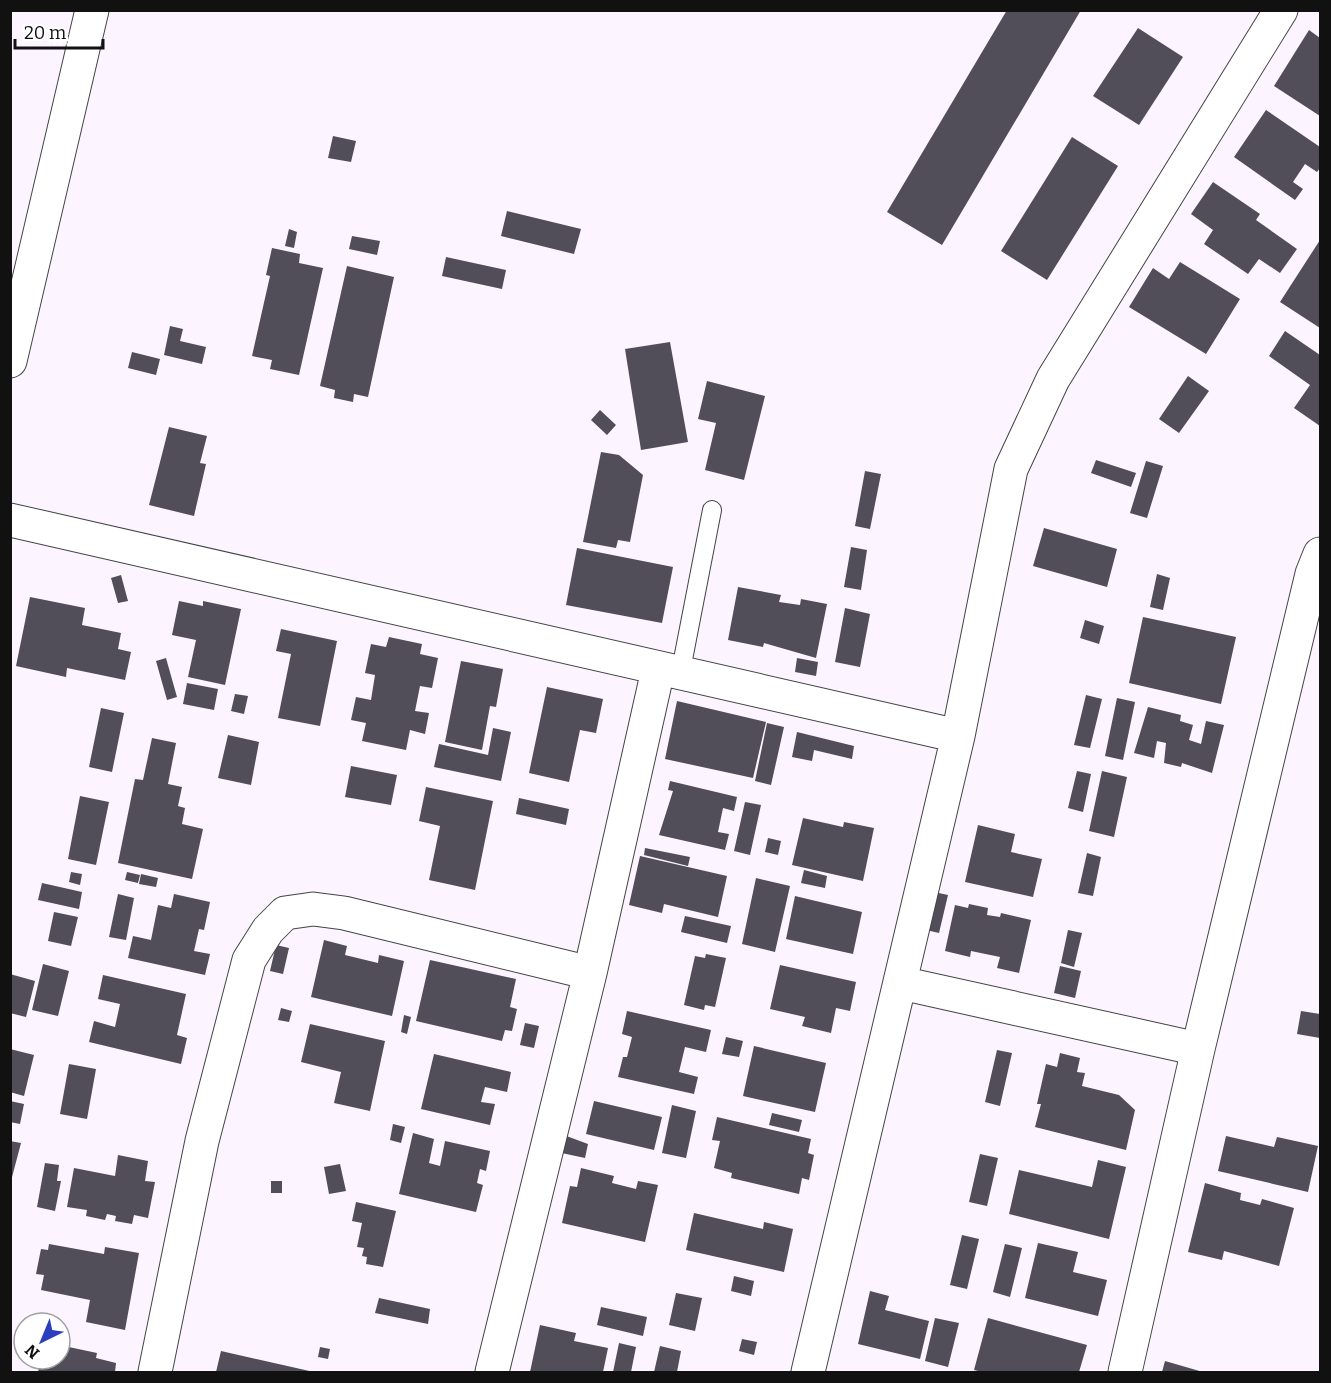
<svg xmlns="http://www.w3.org/2000/svg" width="1331" height="1383" viewBox="0 0 1331 1383" font-family="Bitter,serif">
  <rect width="100%" height="100%" fill="#fcf5ff"/>
  <path fill="#514d59" d="M1007 10H1081L942 245 887 212Z
    M1138 28 1183 57 1139 125 1093 96Z
    M1309 30 1320 38V116L1274 86Z
    M1266 110 1320 147V168L1317 172 1305 164 1293 182 1303 189 1295 200 1234 157Z
    M333 136 356 141 351 162 328 158Z
    M1072 137 1118 166 1047 280 1001 251Z
    M1213 182 1260 214 1256 220 1297 249 1280 273 1259 259 1248 274 1204 244 1213 230 1191 214Z
    M507 211 581 229 574 254 501 236Z
    M289 229 297 232 294 248 285 246Z
    M352 236 380 241 377 255 349 249Z
    M1320 240V328L1280 302Z
    M272 248 300 254 299 263 323 268 299 375 270 369 272 360 252 356 270 276 266 275Z
    M446 257 506 270 502 289 442 276Z
    M1180 262 1240 299 1206 354 1129 307 1153 268 1169 279Z
    M347 266 394 277 368 397 354 394 353 402 334 398 335 390 320 386Z
    M170 326 183 329 180 341 206 347 202 364 164 355Z
    M1285 331 1320 355V426L1294 408 1310 385 1269 356Z
    M670 342 688 442 641 450 625 349Z
    M132 352 160 359 156 375 128 368Z
    M1188 376 1209 391 1179 433 1159 419Z
    M707 381 765 396 744 480 705 470 716 423 698 419Z
    M600 410 616 425 607 435 591 420Z
    M169 427 207 436 200 463 206 464 194 516 149 505Z
    M601 452 619 455 643 475 630 542 618 540 616 548 583 542Z
    M1096 460 1136 473 1131 487 1091 473Z
    M1146 461 1163 466 1147 518 1130 513Z
    M865 471 881 474 870 529 855 526Z
    M1044 528 1117 549 1107 587 1033 566Z
    M851 547 867 550 861 590 844 587Z
    M577 548 673 567 662 623 566 605Z
    M1157 574 1170 578 1163 610 1150 607Z
    M121 575 128 601 118 603 111 578Z
    M738 587 781 595 779 602 800 605 801 599 827 604 816 658 764 643 763 647 728 640Z
    M30 597 85 608 82 625 121 633 118 649 131 652 125 680 67 668 66 677 16 666Z
    M179 601 203 606V601L241 609 225 685 188 677 196 640 172 635Z
    M845 608 870 614 860 667 835 662Z
    M1143 617 1236 637 1221 704 1129 683Z
    M1085 620 1104 626 1099 644 1080 638Z
    M281 629 337 641 320 726 278 718 291 654 276 651Z
    M389 637 422 644 420 654 438 658 432 688 420 686 415 711 429 713 425 734 410 730 406 750 362 741 366 723 351 720 356 697 371 700 375 675 365 673 371 644 386 647Z
    M166 658 177 697 167 700 156 661Z
    M797 658 818 662 816 676 795 672Z
    M461 661 503 669 496 707 490 706 482 750 445 742Z
    M187 683 218 689 214 710 183 704Z
    M547 687 603 699 596 733 580 730 569 782 529 773Z
    M235 694 248 696 244 714 231 711Z
    M1086 695 1102 699 1090 748 1074 745Z
    M1117 698 1135 702 1123 760 1105 756Z
    M677 701 766 722 753 778 665 759Z
    M1148 707 1181 715 1180 721 1193 725 1189 740 1201 744 1206 721 1224 725 1212 773 1182 763 1181 767 1164 763 1166 743 1157 741 1154 758 1134 753Z
    M101 708 124 713 112 772 89 767Z
    M767 723 784 727 771 785 755 781Z
    M493 728 511 732 501 781 434 767 439 744 488 755Z
    M797 732 854 746 852 759 814 750 812 761 792 757Z
    M228 735 259 742 251 785 218 778Z
    M152 738 176 743 168 784 182 787 178 806 185 808 182 824 203 829 192 879 118 863 135 779 143 780Z
    M351 766 397 775 391 805 345 797Z
    M1077 771 1091 774 1083 812 1068 808Z
    M1102 771 1127 777 1114 837 1089 831Z
    M670 781 737 797 734 811 723 808 718 832 729 834 725 850 659 835 673 791 668 790Z
    M426 787 493 801 475 890 429 880 440 826 419 821Z
    M80 796 109 802 96 865 68 859Z
    M519 798 569 809 566 825 516 814Z
    M745 802 761 805 750 855 734 851Z
    M803 818 843 827 844 822 874 828 863 881 792 865Z
    M978 825 1015 834 1011 852 1042 859 1033 897 965 882Z
    M768 838 781 841 778 855 765 852Z
    M645 848 690 857 688 866 644 855Z
    M1087 853 1101 857 1093 896 1078 893Z
    M640 856 727 876 718 917 664 904 662 913 629 905Z
    M804 870 827 876 825 888 801 883Z
    M71 872 82 874 80 885 69 882Z
    M127 872 140 875 138 883 125 880Z
    M141 874 158 878 156 887 139 884Z
    M756 878 790 886 775 952 742 944Z
    M42 883 82 892 79 909 38 900Z
    M934 892 948 895 939 933 926 930Z
    M118 894 134 898 126 940 109 937Z
    M174 894 210 902 204 930 199 929 194 951 210 954 205 975 128 958 133 936 151 940 158 905 171 908Z
    M795 896 862 912 853 954 786 939Z
    M969 904 988 908 987 915 1000 917 1001 913 1031 920 1019 973 997 968 1000 957 971 951 970 957 945 951 955 905 968 908Z
    M54 912 78 917 71 946 48 941Z
    M685 916 731 926 727 943 681 932Z
    M1068 930 1082 933 1074 967 1061 963Z
    M324 940 347 946 345 955 378 963 379 955 404 961 392 1016 311 997Z
    M276 945 289 948 283 974 270 971Z
    M706 954 726 958 715 1007 705 1005 704 1010 684 1005 695 956 705 958Z
    M430 960 516 979 510 1007 517 1009 512 1031 505 1030 502 1041 416 1021Z
    M43 964 69 971 58 1016 32 1010Z
    M780 965 856 982 850 1011 836 1008 831 1033 802 1026 805 1017 770 1009Z
    M1060 966 1081 971 1075 998 1054 993Z
    M10 974 35 981 26 1017 10 1013Z
    M103 975 186 994 177 1035 187 1038 181 1064 89 1042 94 1021 115 1027 120 1004 98 999Z
    M281 1008 292 1011 289 1022 278 1020Z
    M627 1011 711 1030 706 1052 685 1047 679 1072 698 1077 694 1094 618 1077 623 1057H627L632 1037 622 1034Z
    M1301 1011 1320 1014V1038L1297 1034Z
    M404 1015 411 1017 407 1034 401 1032Z
    M525 1023 539 1026 534 1048 520 1045Z
    M310 1024 385 1041 370 1111 334 1103 341 1072 301 1062Z
    M726 1037 743 1041 739 1057 722 1054Z
    M754 1046 826 1063 815 1112 743 1096Z
    M10 1049 34 1055 24 1096 10 1092Z
    M997 1050 1012 1053 1000 1106 985 1102Z
    M1060 1053 1080 1058 1077 1072 1085 1073 1082 1086 1119 1095 1135 1110 1126 1150 1035 1127 1041 1104H1037L1046 1064 1057 1067Z
    M434 1054 511 1072 507 1092 485 1087 481 1102 495 1104 490 1125 421 1109Z
    M69 1064 96 1069 87 1119 60 1114Z
    M10 1101 24 1104 20 1124 10 1122Z
    M594 1101 662 1117 654 1150 586 1134Z
    M672 1105 696 1111 686 1158 662 1153Z
    M772 1113 802 1120 799 1132 769 1125Z
    M717 1117 811 1139 808 1153 814 1155 809 1180 802 1178 799 1194 731 1178 732 1173 714 1168 720 1141 712 1140Z
    M393 1124 405 1127 401 1143 390 1140Z
    M413 1133 434 1139 429 1163 440 1166 445 1141 490 1151 486 1171 480 1169 477 1183 483 1185 476 1212 399 1194Z
    M561 1134 588 1144 585 1158 557 1152Z
    M1226 1136 1274 1147 1277 1137 1318 1146 1308 1192 1218 1171Z
    M10 1141 21 1143 11 1181H10Z
    M980 1154 998 1158 987 1206 969 1202Z
    M118 1155 148 1161 145 1181 155 1182 148 1218 134 1215 132 1224 115 1221 116 1216 107 1214 105 1220 86 1216 87 1210 67 1207 74 1168 115 1176Z
    M1098 1160 1126 1167 1109 1239 1009 1214 1019 1170 1092 1187Z
    M45 1163 59 1165 57 1181H61L55 1211 37 1207Z
    M340 1164 346 1191 329 1194 324 1167Z
    M581 1168 614 1176 612 1183 636 1189 638 1181 658 1185 645 1242 562 1223 570 1186 577 1187Z
    M271 1181H282V1193H271Z
    M1205 1183 1241 1193 1240 1200 1260 1205 1262 1199 1294 1208 1279 1266 1224 1251 1222 1260 1188 1252Z
    M356 1202 396 1211 383 1267 366 1264 367 1257 362 1256 364 1248 357 1247 362 1223 352 1221Z
    M694 1213 763 1229 764 1222 793 1229 784 1272 686 1250Z
    M962 1235 979 1239 967 1289 950 1285Z
    M1038 1243 1078 1252 1073 1272 1107 1280 1098 1316 1025 1298Z
    M49 1244 104 1254 105 1247 139 1253 125 1330 86 1322 90 1300 41 1290 44 1275 36 1274 41 1249 48 1250Z
    M1005 1244 1022 1248 1010 1297 993 1292Z
    M734 1276 754 1281 751 1296 731 1291Z
    M870 1291 889 1296 885 1310 929 1321 920 1359 858 1344Z
    M676 1293 702 1298 695 1331 669 1325Z
    M379 1298 430 1309 428 1324 375 1313Z
    M601 1307 647 1317 643 1336 597 1325Z
    M935 1318 959 1323 948 1367 925 1361Z
    M988 1318 1087 1345 1079 1372H982L974 1370Z
    M540 1325 576 1333 574 1341 608 1348 603 1372H530Z
    M742 1339 757 1342 754 1355 739 1351Z
    M619 1343 636 1347 631 1372H613Z
    M64 1346 97 1353 96 1358 116 1363 115 1372H38L41 1359H60Z
    M660 1346 681 1351 677 1372H654Z
    M320 1347 330 1349 328 1359 318 1357Z
    M221 1351 314 1372H216Z
    M1165 1361 1203 1372H1162Z"/>
  <g fill="none" stroke-linecap="round" stroke-linejoin="round">
    <defs>
      <path id="lane" d="M680 675 712 510"/>
      <path id="street" d="M10 361 92 10
        M10 520 958 736
        M901 983 1198 1049
        M155 1372 202 1141 249 960 268 930 285 913 313 909 344 913 590 973
        M492 1372 590 973 658 670
        M808 1372 958 736 1011 469 1053 379 1281 10
        M1125 1372 1198 1049 1312 574 1320 554"/>
    </defs>
    <use href="#lane" stroke="#444" stroke-width="20"/>
    <use href="#street" stroke="#444" stroke-width="35"/>
    <use href="#lane" stroke="#fff" stroke-width="18"/>
    <use href="#street" stroke="#fff" stroke-width="33"/>
  </g>
  <rect width="1331" height="1383" fill="none" stroke="#111111" stroke-width="24"/>
  <g transform="translate(42 1341) rotate(223)"><circle r="28" fill="#ffffff" stroke="#a0a0a0" stroke-width="1.5"/>
  <path d="M0-4.5L10 22L0 15L-10 22Z" fill="#2b3fbe"/>
  <text y="-9" font-size="16" font-weight="bold" text-anchor="middle" fill="#111111">N</text>
  </g>
  <path d="M15 39v9h88v-9" fill="none" stroke="#111111" stroke-width="3"/>
  <text x="24" y="39" font-size="18" fill="#111111" stroke="#ffffff" stroke-width="4.5" paint-order="stroke">20 m</text>
</svg>
